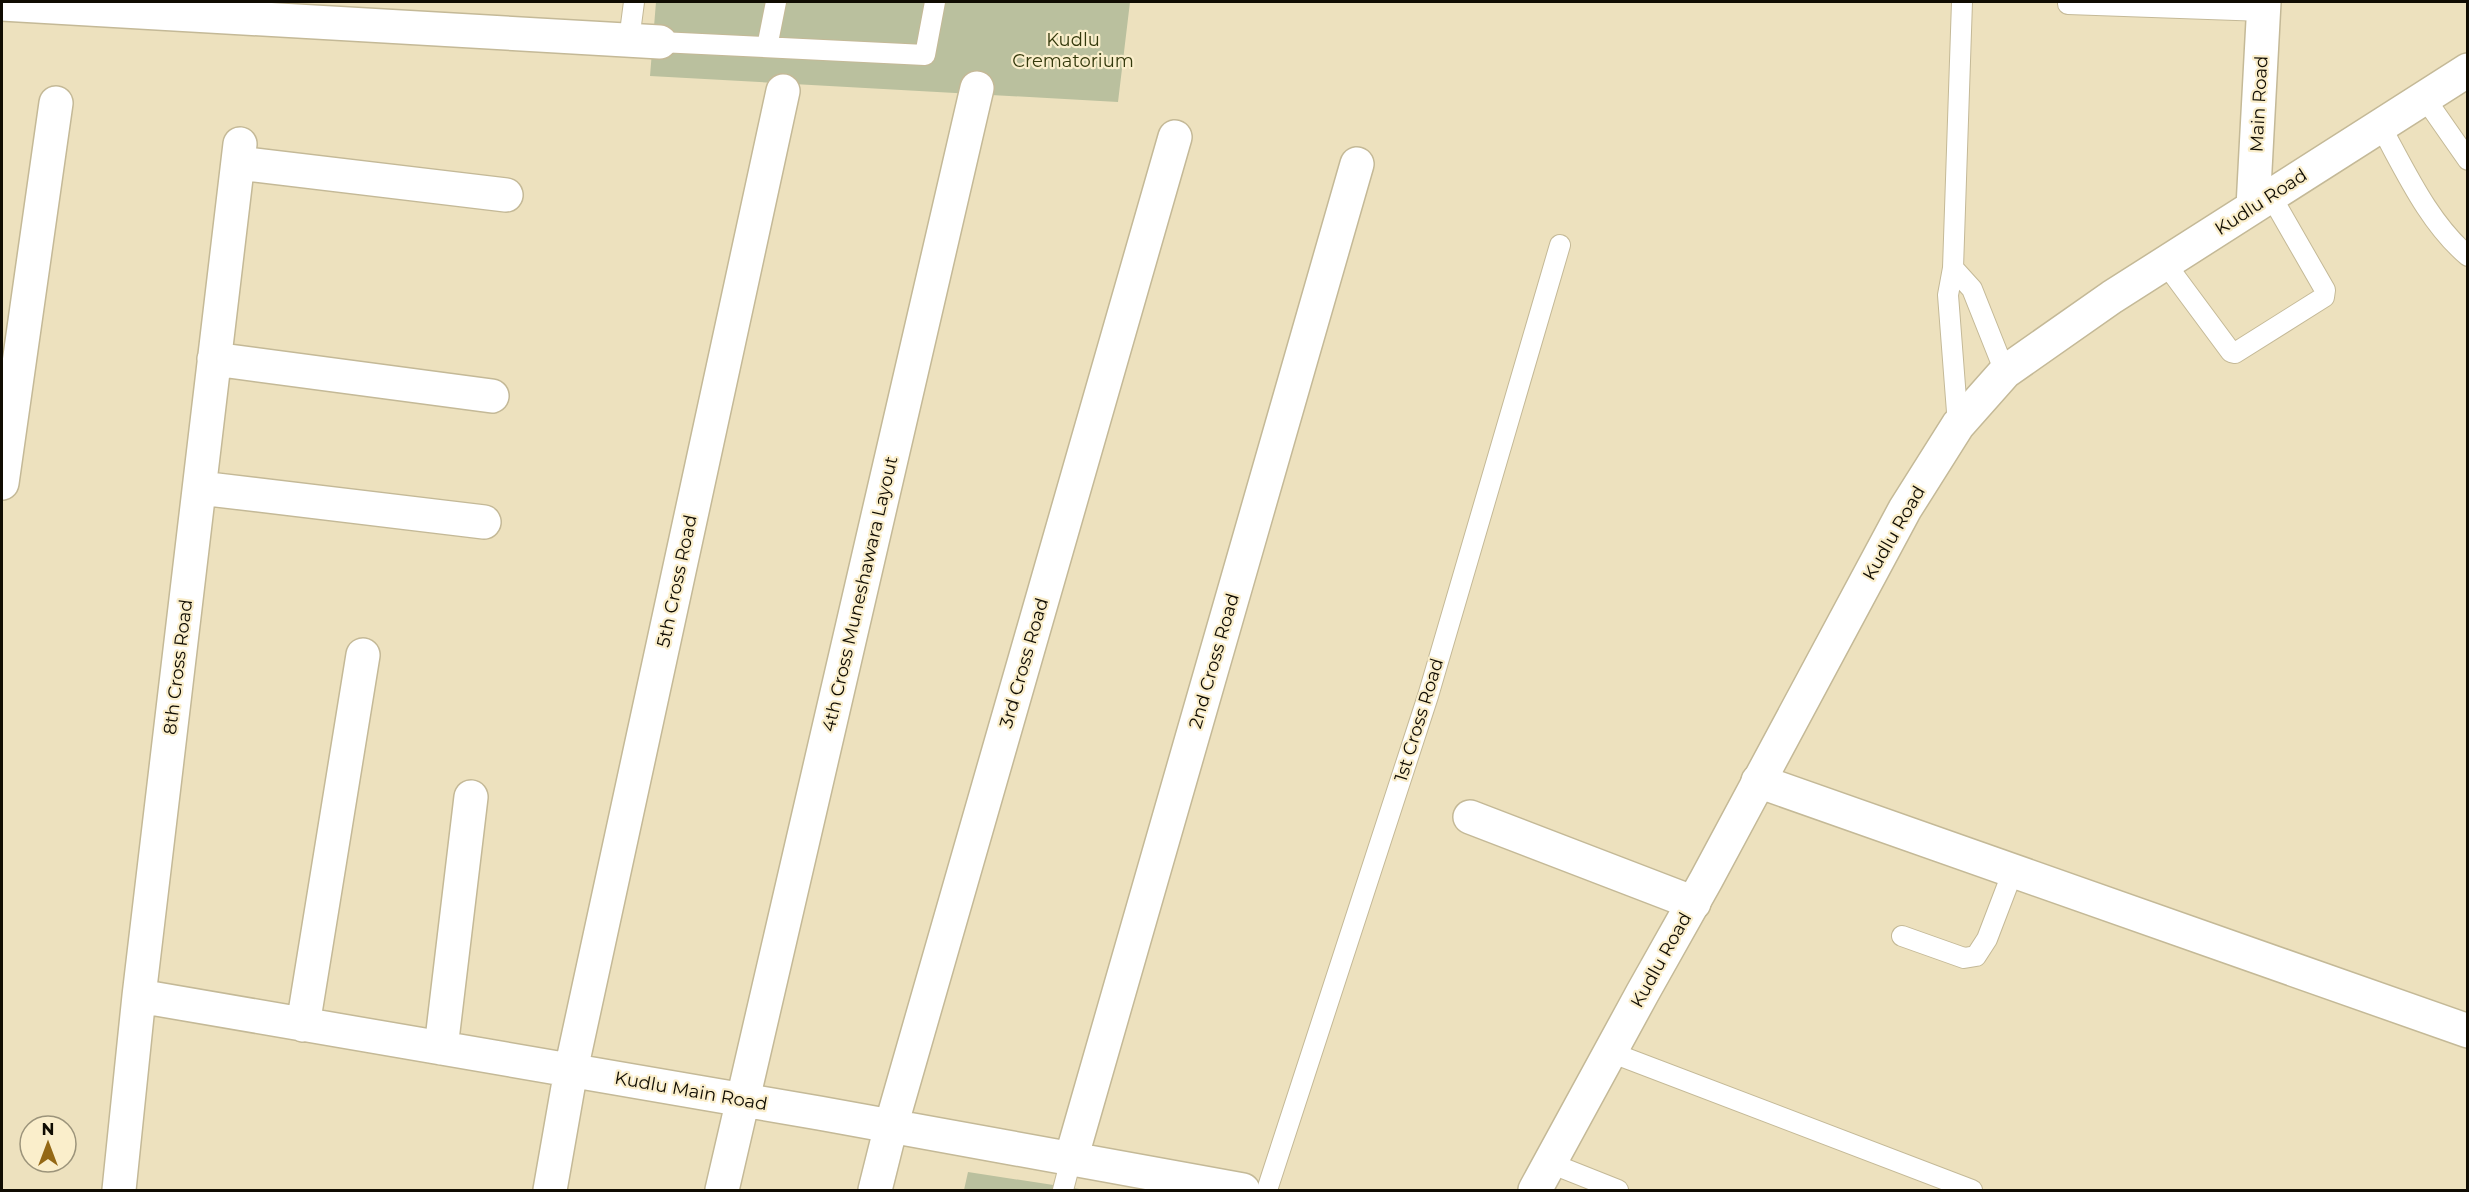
<svg xmlns="http://www.w3.org/2000/svg" width="2469" height="1192" viewBox="0 0 2469 1192" font-family="Montserrat,sans-serif">
  <rect width="100%" height="100%" fill="#ede1be"/>
  <path fill="#bac09e" d="M656 2H1130L1118 102 650 76Z
    M968 1172 1086 1190H964Z"/>
  <g fill="none" stroke-linecap="round" stroke-linejoin="round">
    <defs>
      <path id="lane" d="M2068 4 2264 11
        M629 40 634 2
        M660 42 925 55 935 2
        M767 47 776 2
        M2424 97 2468 160
        M2380 125C2405 170 2428 222 2468 256
        M2165 263 2231 352 2235 353 2324 297 2325 290 2271 196
        M1953 268 1972 289 2005 372
        M1958 425 1948 295 1953 268 1962 2
        M1902 936 1964 958 1976 956 1987 939 2013 871
        M1610 1052 1972 1190
        M1550 1163 1618 1190
        M1063 1190 1071 1159
        M1267 1190 1428 696 1560 245"/>
      <path id="street" d="M2 4 660 42
        M238 163 506 195
        M214 359 492 396
        M2 483 56 103
        M200 488 484 522
        M1758 781 2468 1031
        M1470 817 1694 903
        M139 996 819 1113 1243 1190
        M303 1025 363 655
        M441 1048 471 797
        M1071 1159 1357 164
        M119 1190 139 996 240 144
        M550 1190 571 1070 783 91
        M722 1190 977 88
        M875 1190 891 1126 1175 137"/>
      <path id="secondary" d="M2253 207 2264 2
        M1535 1190 1643 992 1706 880 1905 509 1958 425 2005 372 2112 297 2468 70"/>
    </defs>
    <use href="#lane" stroke="#c4b997" stroke-width="22"/>
    <use href="#street" stroke="#c4b997" stroke-width="36"/>
    <use href="#secondary" stroke="#c4b997" stroke-width="36"/>
    <use href="#lane" stroke="#fff" stroke-width="20"/>
    <use href="#street" stroke="#fff" stroke-width="33"/>
    <use href="#secondary" stroke="#fff" stroke-width="33"/>
  </g>
  <g text-anchor="middle" stroke-width="4.5" stroke-linejoin="round" paint-order="stroke">
    <g font-size="18" fill="#34390c" stroke="#faeecb">
      <text x="1073" y="46">Kudlu<tspan x="1073" dy="21">Crematorium</tspan></text>
    </g>
    <g font-size="18" fill="#100c02" stroke="#faeecb">
      <text transform="translate(2259 104) rotate(-87)" y="6">Main Road</text>
      <text transform="translate(2261 202) rotate(-33)" y="6">Kudlu Road</text>
      <text transform="translate(1894 533) rotate(-60)" y="6">Kudlu Road</text>
      <text transform="translate(677 581) rotate(-78)" y="6">5th Cross Road</text>
      <text transform="translate(860 594) rotate(-77)" y="6">4th Cross Muneshawara Layout</text>
      <text transform="translate(1214 661) rotate(-74)" y="6">2nd Cross Road</text>
      <text transform="translate(1024 663) rotate(-74)" y="6">3rd Cross Road</text>
      <text transform="translate(178 667) rotate(-83)" y="6">8th Cross Road</text>
      <text transform="translate(1419 720) rotate(-73)" y="6">1st Cross Road</text>
      <text transform="translate(1661 960) rotate(-61)" y="6">Kudlu Road</text>
      <text transform="translate(691 1091) rotate(10)" y="6">Kudlu Main Road</text>
    </g>
  </g>
  <rect width="2469" height="1192" fill="none" stroke="#100c02" stroke-width="6"/>
  <g transform="translate(48 1144)"><circle r="28" fill="#faeecb" stroke="#9c947b" stroke-width="1.5"/>
  <path d="M0-4.5L10 22L0 15L-10 22Z" fill="#946815"/>
  <text y="-9" font-size="16" font-weight="bold" text-anchor="middle" fill="#100c02">N</text>
  </g>
</svg>
